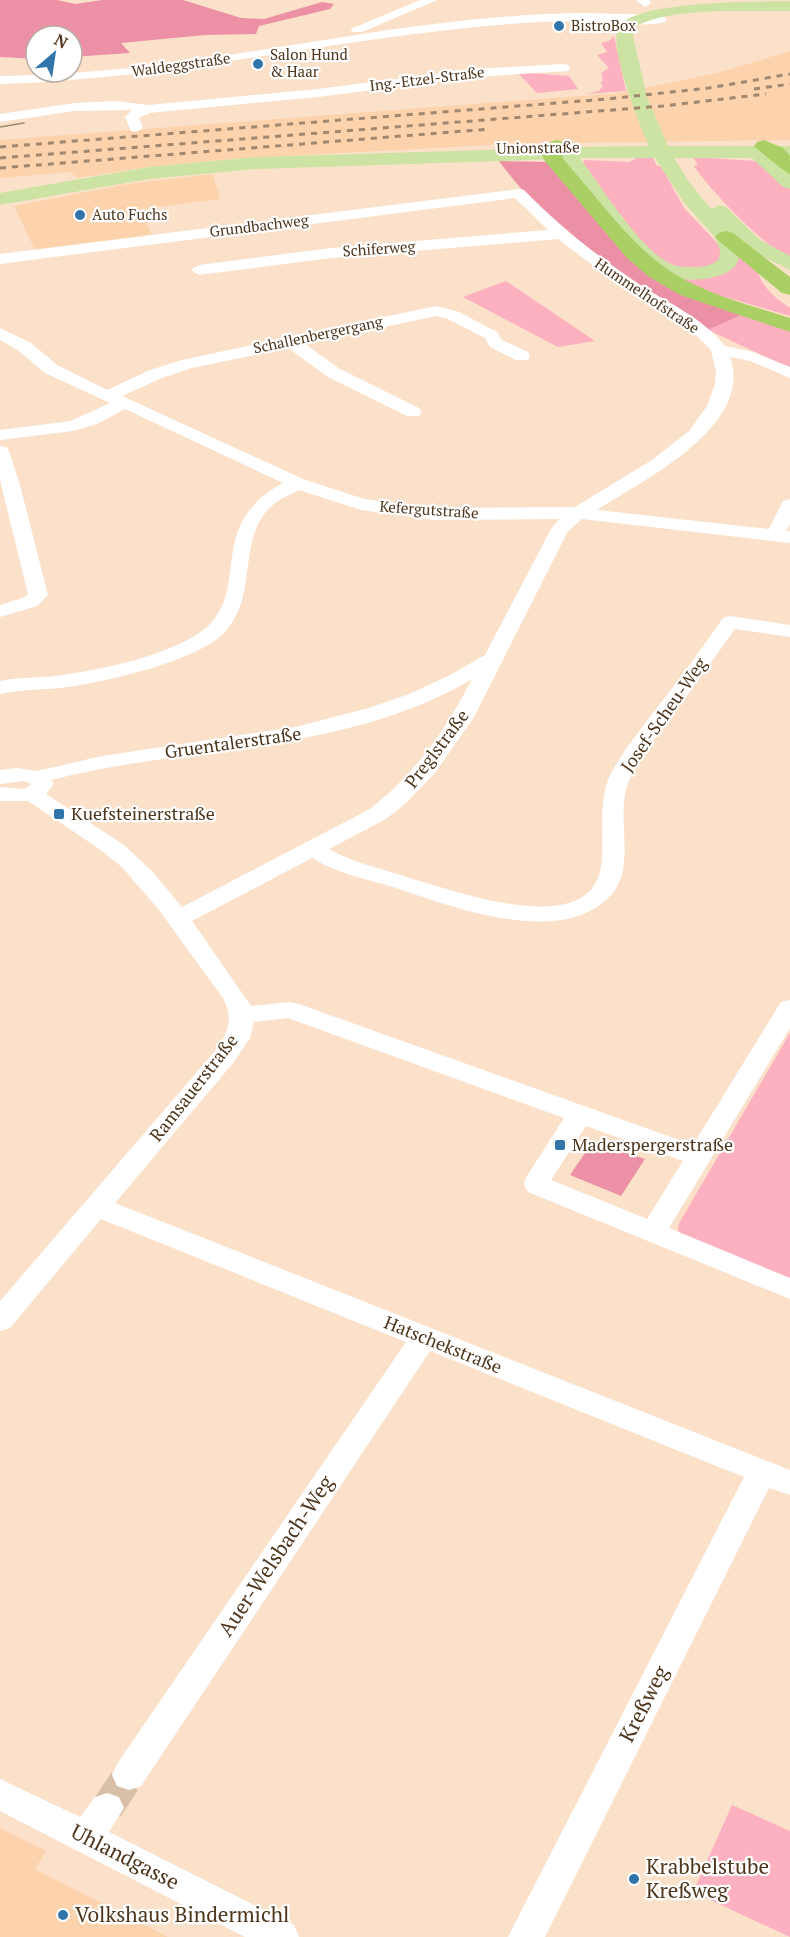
<svg xmlns="http://www.w3.org/2000/svg" width="790" height="1937" viewBox="0 0 790 1937" font-family="'PT Serif',serif">
  <rect width="100%" height="100%" fill="#fbe1ca"/>
  <path fill="#fcd3ac" d="M790 51V140L511 144 230 159 148 167 77 178 71 172 0 178V140L620 93 721 72Z
    M213 174 220 199 140 209 152 235 35 250 14 206 127 184Z
    M0 1828 46 1851 35 1869 168 1937H0Z"/>
  <path fill="#fdb0c0" d="M614 36 626 91 585 94 599 91 603 86 600 82 603 81 601 73 609 68 597 55 607 52 601 43 609 41Z
    M517 72 569 76 578 89 537 93Z
    M693 157 757 161 790 189V260C761 242 713 194 694 166L698 165Z
    M637 158H653L657 166H661L684 208 720 246 724 255 713 267 679 269 652 258 583 164 584 160 629 162Z
    M739 257 758 271C760 286 778 300 790 308V316L691 287 677 275Z
    M506 281 595 341 558 347 463 297Z
    M741 315 790 330V368L708 330Z
    M790 1033V1280L679 1234 678 1225Z
    M732 1805 790 1831V1937L693 1892Z"/>
  <path fill="#ec91a5" d="M0 0H57L75 4 102 0H183L241 18 264 19 322 2 334 4 330 9 259 26 256 34 205 35 121 43 130 53 72 57V36H36V59L0 57Z
    M499 161 549 162 632 255 741 315 708 330C632 283 552 234 499 161Z
    M593 1141 645 1159 621 1196 570 1175Z"/>
  <g fill="none" stroke-linecap="round" stroke-linejoin="round">
    <path stroke="#d8bfa7" stroke-width="32" stroke-dasharray="32 16" stroke-linecap="butt" d="M107 1808 129 1775"/>
    <path fill="#fff" fill-rule="evenodd" d="M420 0H437L362 32H352L351 29Z
      M636 0H649L651 3 645 7Z
      M586 13 661 15 667 19 665 22C639 28 610 21 584 21 544 21 505 24 466 28 310 44 157 80 0 84V76C53 75 106 71 158 65 301 47 442 14 586 13Z
      M563 64 568 65 570 68 568 71 475 77 318 97 149 113 139 118 143 128 136 132 131 131 125 117 132 110 75 111 0 122V114L75 103 114 101 149 105 318 89 475 69Z
      M519 189 524 190C559 226 597 256 639 284 668 303 703 318 725 346L753 352 790 367V378L750 361 730 357C755 426 642 481 597 510L769 529 783 501 790 499V524L786 531H790V543L582 519 568 531 474 717 435 773 405 804 386 819 329 849C354 863 383 869 410 878 451 890 567 932 595 884 611 857 593 809 611 773 623 751 639 732 653 713 677 682 701 650 723 618L730 616 790 625V637L735 629C714 658 693 688 671 717 655 739 636 760 627 786 616 820 637 868 610 896 560 949 450 906 393 887 366 879 336 873 312 858L192 921 251 1006 290 1002 299 1004 693 1145 781 1002 790 1000V1028L669 1228 790 1278V1299L528 1192 524 1185 525 1179 564 1118 288 1018 254 1022 250 1038 233 1063 115 1203 790 1470V1495L769 1488 545 1937H508L744 1477 430 1351 141 1786 129 1790 117 1786 112 1775 117 1764 406 1342 101 1219 10 1328 0 1331V1301L215 1051C228 1034 234 1019 223 998L159 910 122 867 98 848 28 801H0V787L24 789 32 784 24 781 0 784V770L17 768 37 771 102 756 295 727 369 708 409 694 448 676 485 655 551 529 559 519 434 520 361 510 299 490C287 496 273 502 265 513 238 548 258 600 222 635 192 662 108 681 68 687 45 690 22 689 0 694V681C18 677 36 678 55 676 96 671 175 655 207 627 251 587 205 525 283 483L125 409 97 424 73 431 0 440V430L71 421 110 403 45 373 19 351 0 340V328L31 343 57 365 107 390 150 370 182 360 436 306 459 312 497 332 502 340 528 352 530 356 528 360H516L490 347 485 338 448 319 436 316 305 344 340 369 419 408 422 412 419 416H407L328 377 288 348 192 368 162 378 122 396 303 479 364 499 434 508 575 507 652 460 689 431 707 406 715 384 716 372 711 350 696 335 607 276 558 239 331 258 199 275 191 270 199 265 331 248 548 230 515 198 0 264V254ZM472 679C446 730 415 774 370 809L182 907 152 871 124 845 46 794 54 784 51 780 72 775C205 745 351 751 472 679ZM586 1126 683 1161 647 1219 551 1180Z
      M0 446 6 447 9 451 21 489 48 595 37 606 0 617V605L23 598 28 594 0 480Z
      M0 1779 80 1817 95 1797 107 1793 119 1797 124 1808 109 1832 294 1925 299 1937H245L0 1811Z"/>
    <path fill="#cce3a3" fill-rule="evenodd" d="M790 1V11C748 12 670 6 635 27L633 36 647 97 668 146H790V158H772L790 173V189L783 187 752 158H674L689 182 711 209 719 205 726 207 760 240 790 256V270L746 248 736 238C741 252 742 265 726 273 706 282 675 282 655 272 622 255 583 190 562 159L257 169 149 179 0 205V193L149 167 257 157 549 148 548 146 550 142H564L571 147 649 146C639 125 609 49 618 28 632 0 758 2 790 1ZM580 158H655L685 204 715 237 720 250 719 259C712 266 703 267 694 267 686 267 677 267 671 264 640 250 601 186 580 158Z"/>
    <path fill="#aad065" fill-rule="evenodd" d="M557 140 564 142 567 146 562 153 563 159C593 192 627 240 663 266 700 293 747 304 790 318V332L680 295 648 276 627 258 544 160 542 153 550 142Z
      M764 140 783 148 790 156V174C786 173 757 149 754 146L757 142Z
      M726 231 733 233 790 277V295L782 293 719 241 715 237 719 233Z"/>
    <path stroke="#a0876f" stroke-width="1.5" d="M0 127 24 123"/>
    <path stroke="#a0876f" stroke-width="3" stroke-dasharray="6 6" stroke-linecap="butt" d="M754 89 790 84
      M0 147 607 99 709 88 790 74
      M0 158 663 106 766 94
      M0 168 490 129"/>
  </g>
  <g fill="#3175aa" stroke="#fff" stroke-width="2">
    <circle cx="559" cy="26" r="6"/>
    <circle cx="258" cy="64" r="6"/>
    <circle cx="80" cy="215" r="6"/>
    <rect x="53" y="808" width="12" height="12" rx="3"/>
    <rect x="554" y="1139" width="12" height="12" rx="3"/>
    <circle cx="634" cy="1879" r="6"/>
    <circle cx="63" cy="1915" r="6"/>
  </g>
  <g text-anchor="middle" stroke-width="4.5" stroke-linejoin="round" paint-order="stroke">
    <g font-size="15" fill="#4e351c" stroke="#fff" text-anchor="start">
      <text x="571" y="31">BistroBox</text>
      <text x="270" y="60">Salon Hund<tspan x="270" dy="17">&amp; Haar</tspan></text>
      <text x="92" y="220">Auto Fuchs</text>
    </g>
    <g font-size="15" fill="#4e351c" stroke="#fff">
      <text transform="translate(181 65) rotate(-8)" y="5">Waldeggstraße</text>
      <text transform="translate(427 79) rotate(-7)" y="5">Ing.-Etzel-Straße</text>
      <text transform="translate(538 148) rotate(-1)" y="5">Unionstraße</text>
      <text transform="translate(259 226) rotate(-7)" y="5">Grundbachweg</text>
      <text transform="translate(379 249) rotate(-4)" y="5">Schiferweg</text>
      <text transform="translate(647 296) rotate(34)" y="5">Hummelhofstraße</text>
      <text transform="translate(318 335) rotate(-12)" y="5">Schallenbergergang</text>
      <text transform="translate(429 510) rotate(4)" y="5">Kefergutstraße</text>
    </g>
    <g font-size="18" fill="#4e351c" stroke="#fff">
      <text transform="translate(664 715) rotate(-55)" y="6">Josef-Scheu-Weg</text>
      <text transform="translate(233 743) rotate(-8)" y="6">Gruentalerstraße</text>
      <text transform="translate(437 749) rotate(-53)" y="6">Preglstraße</text>
      <text transform="translate(194 1088) rotate(-52)" y="6">Ramsauerstraße</text>
      <text transform="translate(443 1345) rotate(22)" y="6">Hatschekstraße</text>
    </g>
    <g font-size="18" fill="#4e351c" stroke="#fff" text-anchor="start">
      <text x="71" y="820">Kuefsteinerstraße</text>
      <text x="572" y="1151">Maderspergerstraße</text>
    </g>
    <g font-size="21" fill="#4e351c" stroke="#fff">
      <text transform="translate(276 1556) rotate(-56)" y="7">Auer-Welsbach-Weg</text>
      <text transform="translate(644 1704) rotate(-63)" y="7">Kreßweg</text>
      <text transform="translate(125 1857) rotate(27)" y="7">Uhlandgasse</text>
    </g>
    <g font-size="21" fill="#4e351c" stroke="#fff" text-anchor="start">
      <text x="646" y="1874">Krabbelstube<tspan x="646" dy="24">Kreßweg</tspan></text>
      <text x="75" y="1922">Volkshaus Bindermichl</text>
    </g>
  </g>
  <g transform="translate(54 54) rotate(29)"><circle r="28" fill="#ffffff" stroke="#b8aea4" stroke-width="1.5"/>
  <path d="M0-4.5L10 22L0 15L-10 22Z" fill="#3175aa"/>
  <text y="-9" font-size="16" font-weight="bold" text-anchor="middle" fill="#4e351c">N</text>
  </g>
</svg>
